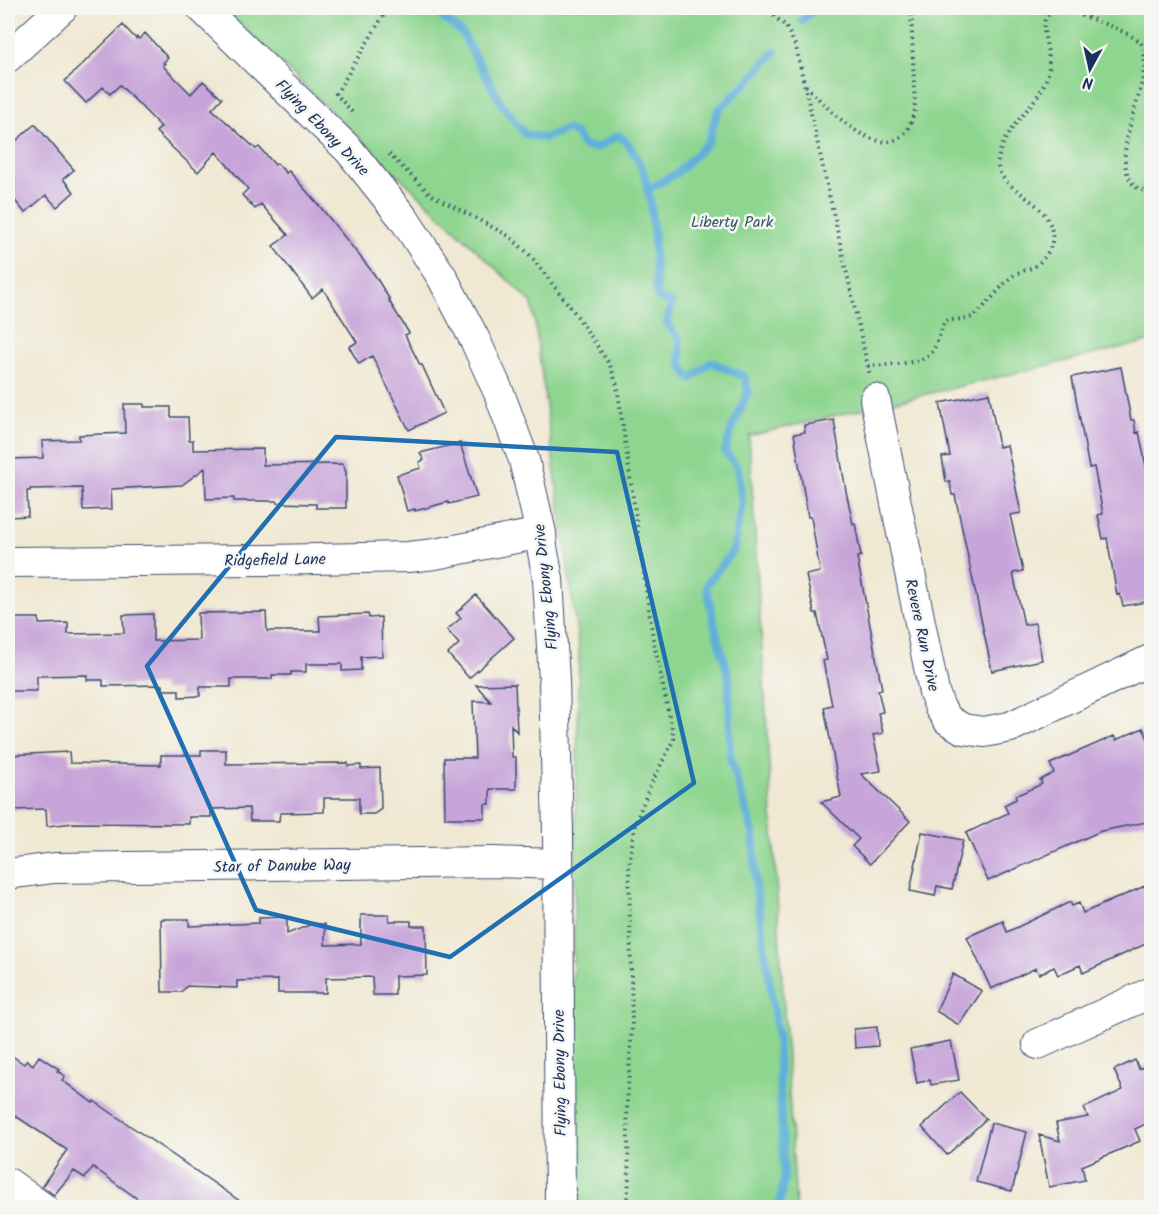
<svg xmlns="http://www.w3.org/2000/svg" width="1159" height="1215" viewBox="0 0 1159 1215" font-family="Kalam,sans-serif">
  <rect width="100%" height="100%" fill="#f6f6f2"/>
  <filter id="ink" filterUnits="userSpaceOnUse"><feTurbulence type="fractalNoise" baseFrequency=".0167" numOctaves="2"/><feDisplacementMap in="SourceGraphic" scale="12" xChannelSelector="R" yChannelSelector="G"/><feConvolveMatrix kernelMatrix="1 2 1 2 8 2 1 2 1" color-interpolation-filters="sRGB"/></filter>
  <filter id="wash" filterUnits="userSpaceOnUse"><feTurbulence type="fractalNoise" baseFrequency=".008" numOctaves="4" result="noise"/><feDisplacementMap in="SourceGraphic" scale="24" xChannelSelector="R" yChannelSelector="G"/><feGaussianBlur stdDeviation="1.35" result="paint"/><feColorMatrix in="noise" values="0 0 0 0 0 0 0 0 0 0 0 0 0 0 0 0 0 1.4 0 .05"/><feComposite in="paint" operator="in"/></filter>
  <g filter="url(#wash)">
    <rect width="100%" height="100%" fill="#f0e8d2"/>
    <path fill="#8ed58f" stroke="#548276" stroke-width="1.5" d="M223 8H1151V341L749 436 796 1207H569L579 649 532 303Z"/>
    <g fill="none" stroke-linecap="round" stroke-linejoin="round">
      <path stroke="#5eafd9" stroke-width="8" d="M430 8 462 33 503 106 525 134 544 138 566 129 576 134 583 146 596 148 619 135C661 171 651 246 657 297L672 303 667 323 680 341 681 365 691 379 711 362 745 377 748 392 731 431 725 452 738 468 742 504 733 551 706 585 716 631 729 677 730 758 754 835 755 881 777 1032 784 1178 779 1208
        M802 21 815 8
        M647 190 677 173 708 142 718 110 747 83 775 51"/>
    </g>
    <g id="blocks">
      <path fill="#c7a4d9" d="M123 25 136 39 137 37 139 39 145 33 168 58 163 63 165 64 163 66 191 94 203 81 222 98 212 109 256 149 259 147 275 165 277 163 286 173 289 171 322 209 374 274 390 300 389 301 409 333 405 335 420 365H422L444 413 409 430 372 356 359 364 349 347 357 342 323 289 312 298 273 246 288 235 261 204 255 209 242 195 248 189 216 152 198 172 156 132 161 127 120 85 110 94 103 87 86 103 65 81Z
        M35 124 74 170 63 179 74 192 57 207 46 195 25 213 8 192V148Z
        M1121 367 1131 420H1134L1136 433 1139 432 1152 495V601L1123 606 1120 594 1117 595 1107 538 1103 539 1098 515 1103 514 1094 467 1089 468 1072 377Z
        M989 393 999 447 1007 445 1021 513 1010 515 1023 571 1013 573 1024 625 1035 623 1042 660 992 671 955 495H952L950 482H946L942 457 950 456 940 403Z
        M124 404H144V407H171V417H188L189 440H193V450L263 449V465L343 464 346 472V508H316V504L277 503V501H234V498L206 499 205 468 182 485 111 489 112 509 83 510 82 488 30 489V491H27L28 516 8 517V459L43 458 42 441 79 440V435L125 433Z
        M834 420 846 491 853 524 855 523 861 556 857 557 882 689 878 690 883 712 878 713 883 733 873 735 881 771 861 774 910 821 870 864 852 846 859 839 821 802 841 797 824 707 832 705 823 661 827 660 817 613H814L806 575 820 572 811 517H808L794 434 805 432 804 425Z
        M460 443 477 497 449 504 448 502 415 511V509L407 511 397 475 421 468 419 462 424 460 420 453Z
        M476 595 514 638 469 678 448 654 459 644 447 630 461 618 456 613Z
        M266 612 267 631H320L319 616 368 614 369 618 381 617 382 656 361 657V670L342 671V664H306V672H291V675H272V679H231V687H200V696L179 697V690H163V685L103 686V680H87V675L37 676V691H10L9 618H39V624L68 623V634L124 633 123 615 153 614V641L199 640 198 613Z
        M515 684 517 732 511 725 512 757H516V789H490V804H485V818H445L444 758H475L473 701 491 702 476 685Z
        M1143 728 1152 747V821L1101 831 988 881 966 833 1008 813 1004 805 1016 799 1015 796 1042 784 1040 780 1054 773 1050 764 1114 736 1116 740Z
        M201 750H226V764L348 763V766L361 765V769L380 768 381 809 374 814H359V798H324V812L280 813 279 821H250L249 808 211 809V817H189V824L74 823 47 826 46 809 10 810 8 755 69 752 70 763 161 765V755H201Z
        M922 832 963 840 952 889 937 886 935 896 910 891Z
        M1152 883V941L1083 973 1080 965 1058 975 1054 967 1039 974 1036 968 991 989 967 937 1003 921 1007 932 1070 902 1072 906 1079 903 1083 913Z
        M361 915H389V921H411V926H426L427 975 395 976V995H373L372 977 326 978V993H278V980L237 981V988L187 986 181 992H162L161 919H189V926L259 923V918L287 917V934L312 924H325V945L361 944Z
        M953 974 982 991 959 1025 936 1011Z
        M877 1027 878 1046 855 1048 854 1029Z
        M951 1041 959 1080 931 1085 930 1080 917 1083 910 1049Z
        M8 1053 24 1064 27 1060 33 1065 39 1056 59 1069 57 1071 65 1076 62 1080 93 1103 94 1101 250 1208H134L139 1200 93 1167 85 1178 74 1171 54 1195 42 1186 67 1150 8 1111Z
        M1135 1060 1139 1069 1152 1063V1121L1135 1129 1140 1141 1082 1166 1085 1180 1049 1187 1039 1135 1060 1141 1056 1123 1088 1117 1084 1108 1123 1090 1114 1070Z
        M960 1092 986 1119 947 1155 922 1127Z
        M991 1123 1027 1132 1012 1191 976 1182Z"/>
    </g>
  </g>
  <g filter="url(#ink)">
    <use href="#blocks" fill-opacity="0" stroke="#3b4b6f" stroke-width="1.5"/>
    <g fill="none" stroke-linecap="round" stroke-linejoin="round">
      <defs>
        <path id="minor" d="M202 8 349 150 404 219 442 277 475 340 499 393 524 460 541 533 542 547 548 579 554 680 558 832 560 1208
          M8 57 62 8
          M875 399 934 692 940 708 948 720 963 729 984 732 1010 727 1152 659
          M8 562 269 560 408 557 435 554 541 533
          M8 874 54 868 492 862 558 864
          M1038 1044 1152 992
          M8 1183 43 1208"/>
      </defs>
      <use href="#minor" stroke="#3b4b6f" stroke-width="32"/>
      <path stroke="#3b4b6f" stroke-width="4" stroke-dasharray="1.5 4.5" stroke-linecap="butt" d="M764 8 786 26 796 47 870 376
        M806 86C825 105 869 155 899 138 909 132 912 119 915 110L911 8
        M352 112 336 94 388 8
        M389 154 430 194 509 236 529 254 575 313 610 365 617 385 653 638 674 739 650 786 635 824 629 865 632 1025 627 1104 629 1181 626 1208
        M868 366C882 365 924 365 932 352 938 343 940 331 945 321 953 319 964 320 972 317 980 314 1002 284 1014 275 1022 270 1031 270 1038 264 1048 255 1054 245 1052 232 1047 198 997 189 998 164 999 128 1040 107 1048 73 1055 46 1022 5 1073 12 1090 19 1129 31 1141 43 1159 78 1103 154 1135 186 1138 189 1147 192 1152 194"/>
      <use href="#minor" stroke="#fff" stroke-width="30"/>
    </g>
  </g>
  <path fill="none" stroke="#1f6fb2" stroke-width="4.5" stroke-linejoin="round" d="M336 437 617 452 694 783 450 957 256 910 147 666Z"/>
  <g text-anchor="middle" stroke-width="5" stroke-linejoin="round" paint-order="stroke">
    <g font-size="16" fill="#1b2f5e" stroke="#f6f6f2">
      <text transform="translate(323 127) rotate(46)" y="6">Flying Ebony Drive</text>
      <text transform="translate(275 559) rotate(-1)" y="6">Ridgefield Lane</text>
      <text transform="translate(545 587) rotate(-96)" y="6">Flying Ebony Drive</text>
      <text transform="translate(923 635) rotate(78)" y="6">Revere Run Drive</text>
      <text transform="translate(282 865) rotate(-1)" y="6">Star of Danube Way</text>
      <text transform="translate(559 1073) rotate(-91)" y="6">Flying Ebony Drive</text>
    </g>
    <g font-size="16" fill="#38586a" stroke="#f6f6f2">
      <text x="732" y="227">Liberty Park</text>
    </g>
  </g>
  <rect width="1159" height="1215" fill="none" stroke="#f6f6f2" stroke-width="30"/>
  <g transform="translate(1090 69) rotate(188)" stroke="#f6f6f2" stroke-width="4.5" paint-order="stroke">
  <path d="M0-4.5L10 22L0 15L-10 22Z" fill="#1b2f5e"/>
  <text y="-9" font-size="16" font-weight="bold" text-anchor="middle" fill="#1b2f5e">N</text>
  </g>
</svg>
